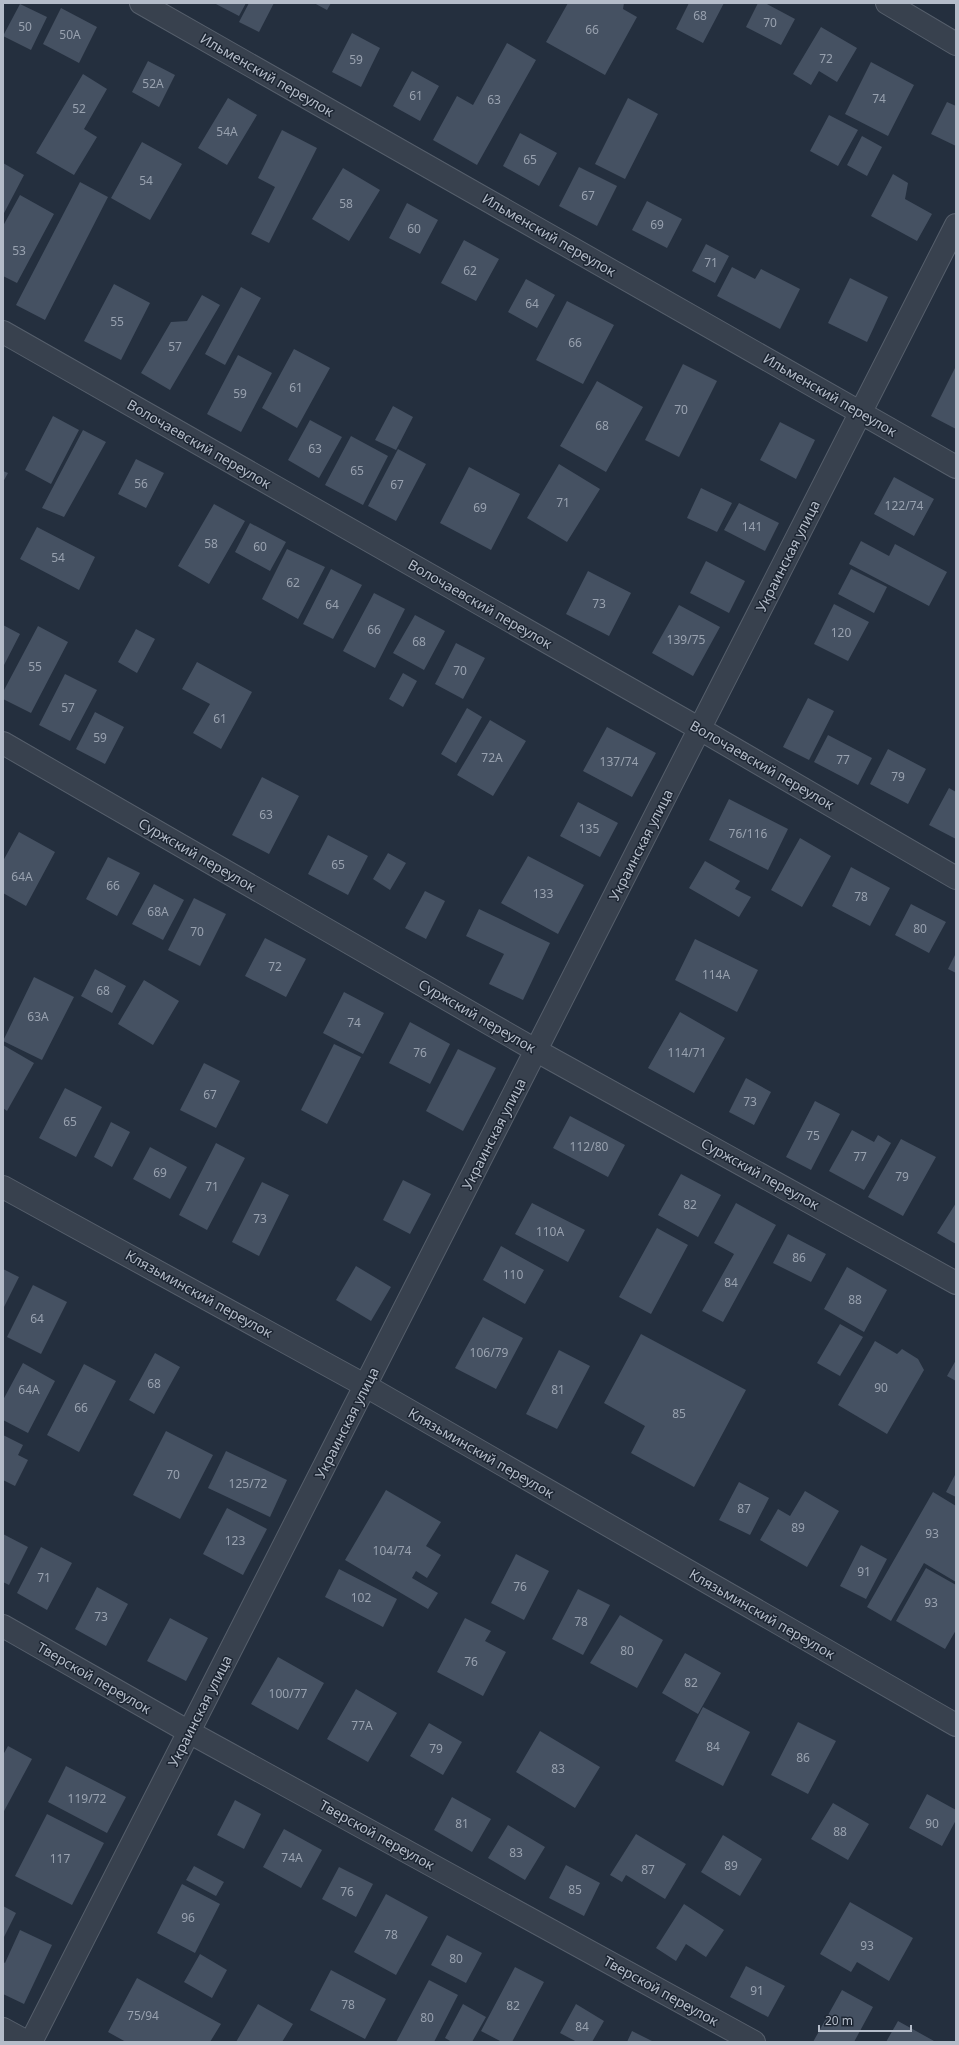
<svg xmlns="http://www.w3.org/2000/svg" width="959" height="2045" viewBox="0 0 959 2045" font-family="'Noto Sans',sans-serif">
  <rect width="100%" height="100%" fill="#242f3e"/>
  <path fill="#455162" d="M214 3H246L239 16Z
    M249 3H274L259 32 239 22Z
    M314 3H331L327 10Z
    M568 3H624L623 9 637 17 605 75 546 42Z
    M689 3H724L703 43 676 29Z
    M758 3H765L795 19 781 45 746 27Z
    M20 4 47 17 31 50 3 36Z
    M61 8 97 27 79 63 43 44Z
    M821 27 857 48 837 82 819 71 811 85 793 74Z
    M352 33 380 48 361 87 332 72Z
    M507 43 536 60 477 165 433 140 457 96 473 105Z
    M148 61 175 75 159 107 132 92Z
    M871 62 914 85 888 136 845 114Z
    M412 71 439 86 420 121 393 106Z
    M83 74 107 89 84 129 97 137 74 175 36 153Z
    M228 98 257 115 227 165 198 148Z
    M628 98 658 114 625 179 595 164Z
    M947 102 956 106V146L931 134Z
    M829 115 858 130 838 166 810 151Z
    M282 130 317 148 269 243 251 234 275 187 258 178Z
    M520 133 557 153 539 186 503 166Z
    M862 136 882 147 867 176 847 165Z
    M142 142 182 164 150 220 111 198Z
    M3 163 24 175 3 215Z
    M579 167 617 186 597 226 559 206Z
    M343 168 380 190 349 241 312 219Z
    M893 174 908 183 905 199 932 214 917 241 871 216Z
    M80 182 108 197 45 320 16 305Z
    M20 195 54 214 17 283 3 276V226Z
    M647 201 682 219 667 248 632 230Z
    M407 203 438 220 420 254 389 238Z
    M464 240 499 259 476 301 441 283Z
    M706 244 729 256 715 283 692 271Z
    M732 267 755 279 761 269 800 289 780 329 717 296Z
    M850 278 888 297 867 342 828 323Z
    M526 279 555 295 537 328 508 312Z
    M114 284 150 303 121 360 84 341Z
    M241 287 261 298 225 365 205 354Z
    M202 295 220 305 170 390 141 373 171 322 187 321Z
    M567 301 614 325 583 384 536 360Z
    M294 349 330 368 297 428 262 408Z
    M238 355 272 373 241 432 207 414Z
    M683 364 717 381 679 457 645 440Z
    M956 366V429L931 416Z
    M597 381 643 407 606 472 560 446Z
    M393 406 413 417 396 450 375 440Z
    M53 416 79 430 51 484 25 470Z
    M310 420 342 437 319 478 288 460Z
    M780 422 815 440 796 479 760 460Z
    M83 430 106 442 64 517 42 508Z
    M351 436 388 456 363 505 325 485Z
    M398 449 426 464 396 521 368 506Z
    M136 459 164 473 146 508 118 494Z
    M559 464 600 489 567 542 527 518Z
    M469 467 520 494 491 550 440 523Z
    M3 471 8 473 3 482Z
    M894 477 934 499 914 536 874 514Z
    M701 488 732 503 717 532 687 518Z
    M739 503 779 523 765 551 724 530Z
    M214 504 245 521 209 584 178 566Z
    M250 523 286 542 270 571 235 552Z
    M37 527 95 557 79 590 20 559Z
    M861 541 889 556 895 544 947 572 929 606 849 564Z
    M287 549 325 567 298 619 262 599Z
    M706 561 745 581 729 613 690 593Z
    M331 569 362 585 333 639 303 624Z
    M851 569 887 587 874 613 838 594Z
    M588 571 631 593 609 636 566 614Z
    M374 593 405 609 375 668 343 651Z
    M834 604 869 622 848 661 814 644Z
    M679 605 720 627 693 676 652 653Z
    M415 615 445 631 424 670 393 653Z
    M3 625 20 634 3 667Z
    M38 626 68 642 31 713 3 699V692Z
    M136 629 155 639 137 673 118 662Z
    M456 643 485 658 463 699 435 684Z
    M197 662 252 692 221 749 193 733 210 704 182 689Z
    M403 673 417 681 403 707 389 699Z
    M65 674 97 690 70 741 39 725Z
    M808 698 834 711 809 760 783 747Z
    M467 708 482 717 456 763 441 754Z
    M95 712 124 727 105 764 76 749Z
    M490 720 526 741 493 796 457 775Z
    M607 727 656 753 632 797 583 771Z
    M828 735 872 758 858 785 814 762Z
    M888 749 926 769 908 804 870 784Z
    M262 777 299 796 269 854 232 835Z
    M949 788 956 792V839L929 825Z
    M729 799 788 829 768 870 709 840Z
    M578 802 618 823 600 857 560 836Z
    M19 832 55 852 26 906 3 893V861Z
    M328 835 368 856 348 895 308 874Z
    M800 838 831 856 802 907 771 890Z
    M388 853 406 863 390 890 373 879Z
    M528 856 584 885 558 934 501 903Z
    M108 857 140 873 117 916 86 899Z
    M705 861 740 881 735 889 751 897 739 917 689 888Z
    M851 867 890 888 870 926 832 906Z
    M154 884 184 900 163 940 132 924Z
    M425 891 445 901 426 939 405 928Z
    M194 898 226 914 200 966 168 950Z
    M911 904 946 922 929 953 895 935Z
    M479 909 550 943 523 1000 489 984 504 954 466 936Z
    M265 938 306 959 286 997 245 976Z
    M695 939 758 970 737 1012 675 980Z
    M956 953V973L948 969Z
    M95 969 126 986 112 1013 81 996Z
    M34 977 74 997 42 1060 3 1041Z
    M144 980 179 1001 153 1045 118 1024Z
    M344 992 384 1013 363 1054 323 1033Z
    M680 1012 725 1038 694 1093 648 1068Z
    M410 1022 450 1044 430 1084 389 1063Z
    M334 1044 361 1057 327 1124 301 1110Z
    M3 1045 34 1063 7 1111 3 1108Z
    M458 1049 496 1068 463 1131 426 1111Z
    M204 1063 240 1081 216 1128 180 1110Z
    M746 1078 771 1092 754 1125 729 1112Z
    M65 1088 102 1107 76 1157 39 1138Z
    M815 1101 840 1114 811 1170 786 1157Z
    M570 1116 625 1145 608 1177 553 1148Z
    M111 1122 130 1132 112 1167 94 1157Z
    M852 1130 874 1142 878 1135 891 1143 864 1190 829 1171Z
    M901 1139 936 1157 903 1216 868 1197Z
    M216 1143 245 1158 207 1230 179 1215Z
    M150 1147 187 1167 170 1199 133 1179Z
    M681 1174 721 1195 698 1237 658 1215Z
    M403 1180 431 1194 410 1234 383 1220Z
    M262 1182 289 1195 259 1256 232 1242Z
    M532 1203 585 1230 568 1262 515 1234Z
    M736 1203 776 1225 723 1322 702 1311 734 1254 714 1243Z
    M956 1203V1244L937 1233Z
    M657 1228 688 1245 651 1314 619 1297Z
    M788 1234 826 1254 811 1282 773 1263Z
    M501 1246 544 1270 525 1304 483 1280Z
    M356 1266 391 1287 371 1321 336 1300Z
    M847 1267 887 1290 864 1332 824 1309Z
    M3 1269 19 1277 3 1309Z
    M33 1285 67 1302 41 1354 7 1337Z
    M483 1317 523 1338 496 1389 455 1368Z
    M840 1324 863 1337 840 1376 817 1363Z
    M641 1334 746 1390 694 1487 631 1453 645 1426 604 1403Z
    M875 1341 897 1354 902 1349 918 1359 924 1370 887 1434 838 1405Z
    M559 1350 590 1366 557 1429 526 1414Z
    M155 1353 180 1367 154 1414 129 1400Z
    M956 1360V1381L947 1376Z
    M23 1363 55 1381 28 1433 3 1420V1400Z
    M84 1364 116 1381 79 1452 47 1435Z
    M166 1431 213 1455 180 1519 133 1495Z
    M3 1435 23 1445 18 1455 28 1460 15 1486 3 1480Z
    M226 1451 287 1480 270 1517 208 1488Z
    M956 1473V1497L946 1492Z
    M739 1482 769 1498 750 1535 719 1520Z
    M386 1490 441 1522 426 1546 441 1555 427 1578 416 1571 412 1578 438 1593 428 1609 345 1560Z
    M805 1491 839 1511 807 1567 760 1540 778 1509 790 1516Z
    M933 1492 956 1506V1582L924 1563 891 1621 867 1607Z
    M227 1508 267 1529 243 1575 203 1554Z
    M3 1534 28 1547 9 1585 3 1582Z
    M861 1545 887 1559 866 1599 840 1586Z
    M41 1547 72 1563 47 1610 17 1593Z
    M516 1554 549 1571 524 1620 491 1603Z
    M926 1568 956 1585V1630L945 1649 896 1621Z
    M339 1569 397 1599 383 1627 325 1597Z
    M97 1587 128 1604 106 1646 75 1629Z
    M578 1589 610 1605 583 1655 552 1639Z
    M620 1615 663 1640 637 1688 590 1663Z
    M170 1618 208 1638 186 1681 147 1661Z
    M465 1618 491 1631 485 1641 506 1652 483 1696 437 1672Z
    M685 1653 721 1673 698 1714 662 1693Z
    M278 1657 324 1683 298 1730 251 1704Z
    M356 1689 397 1713 368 1762 327 1739Z
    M703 1707 750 1732 723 1786 675 1761Z
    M798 1722 836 1741 808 1794 771 1775Z
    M429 1723 462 1742 443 1775 410 1756Z
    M540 1731 600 1767 575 1808 516 1772Z
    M8 1746 32 1759 3 1813V1755Z
    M66 1766 126 1797 107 1833 48 1802Z
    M927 1794 956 1810V1820L942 1846 909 1828Z
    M452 1797 491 1819 472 1852 434 1830Z
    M235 1800 261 1814 244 1849 217 1835Z
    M833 1803 869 1824 848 1860 811 1839Z
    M47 1814 104 1843 72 1905 15 1876Z
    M508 1825 545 1847 525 1880 488 1858Z
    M284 1829 322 1850 301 1888 263 1867Z
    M636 1834 686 1864 665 1899 626 1875 622 1882 610 1875Z
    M723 1835 762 1859 740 1896 701 1872Z
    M566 1865 600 1883 584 1916 549 1898Z
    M194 1866 224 1882 216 1896 186 1880Z
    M339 1867 373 1884 356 1917 322 1899Z
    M182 1884 220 1904 195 1953 157 1933Z
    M386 1894 428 1917 396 1975 354 1952Z
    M850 1902 913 1938 889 1981 857 1962 851 1972 820 1954Z
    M684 1904 724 1930 706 1957 686 1944 676 1961 656 1948Z
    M3 1906 16 1913 3 1939Z
    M20 1930 52 1945 24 2004 3 1994V1962L5 1963Z
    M447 1935 482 1953 466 1983 431 1965Z
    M200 1954 227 1970 212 1998 184 1982Z
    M746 1966 785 1986 768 2017 730 1997Z
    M515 1967 544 1982 512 2042H502L481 2031Z
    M331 1970 386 1999 365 2039 310 2010Z
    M137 1978 221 2024 210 2042H126L108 2032Z
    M429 1980 458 1995 434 2042H396Z
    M842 1990 873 2007 854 2042H813Z
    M258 2004 293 2024 282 2042H236Z
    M463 2004 486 2017 472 2042H452L445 2038Z
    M576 2004 604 2021 592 2042H577L560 2033Z
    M898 2021 934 2041 933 2042H886Z
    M632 2031 654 2042H627Z"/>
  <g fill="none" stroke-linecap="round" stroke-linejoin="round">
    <defs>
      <path id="street" d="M141 3 956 467
        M887 3 956 44
        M3 332 700 729 956 878
        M3 743 537 1051 956 1283
        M3 1187 366 1386 956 1725
        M3 1626 189 1732 754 2042
        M3 2029 27 2042
        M31 2042 956 225"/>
    </defs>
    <use href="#street" stroke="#565f6c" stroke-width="24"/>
    <use href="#street" stroke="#38414e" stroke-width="22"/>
  </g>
  <g text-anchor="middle" stroke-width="3" stroke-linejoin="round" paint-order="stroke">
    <g font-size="12" fill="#98a1af">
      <text x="700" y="20">68</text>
      <text x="770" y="27">70</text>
      <text x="25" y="31">50</text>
      <text x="592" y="34">66</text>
      <text x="70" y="39">50А</text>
      <text x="826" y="63">72</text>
      <text x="356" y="64">59</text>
      <text x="153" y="88">52А</text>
      <text x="416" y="100">61</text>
      <text x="879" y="103">74</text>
      <text x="494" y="104">63</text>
      <text x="79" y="113">52</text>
      <text x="227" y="136">54А</text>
      <text x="530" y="164">65</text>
      <text x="146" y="185">54</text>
      <text x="588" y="200">67</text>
      <text x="346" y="208">58</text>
      <text x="657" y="229">69</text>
      <text x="414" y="233">60</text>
      <text x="19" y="255">53</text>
      <text x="711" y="267">71</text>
      <text x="470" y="275">62</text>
      <text x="532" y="308">64</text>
      <text x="117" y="326">55</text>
      <text x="575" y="347">66</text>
      <text x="175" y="351">57</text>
      <text x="296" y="392">61</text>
      <text x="240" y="398">59</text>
      <text x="681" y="414">70</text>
      <text x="602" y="430">68</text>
      <text x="315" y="453">63</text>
      <text x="357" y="475">65</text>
      <text x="141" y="488">56</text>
      <text x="397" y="489">67</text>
      <text x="563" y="507">71</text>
      <text x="904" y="510">122/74</text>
      <text x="480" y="512">69</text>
      <text x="752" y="531">141</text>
      <text x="211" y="548">58</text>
      <text x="260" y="551">60</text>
      <text x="58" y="562">54</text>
      <text x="293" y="587">62</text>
      <text x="599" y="608">73</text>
      <text x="332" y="609">64</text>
      <text x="374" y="634">66</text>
      <text x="841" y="637">120</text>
      <text x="686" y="644">139/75</text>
      <text x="419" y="646">68</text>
      <text x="35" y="671">55</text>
      <text x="460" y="675">70</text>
      <text x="68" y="712">57</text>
      <text x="220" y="723">61</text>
      <text x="100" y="742">59</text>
      <text x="492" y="762">72А</text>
      <text x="843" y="764">77</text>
      <text x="619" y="766">137/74</text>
      <text x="898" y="781">79</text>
      <text x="266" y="819">63</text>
      <text x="589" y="833">135</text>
      <text x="748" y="838">76/116</text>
      <text x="338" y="869">65</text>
      <text x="22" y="881">64А</text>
      <text x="113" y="890">66</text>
      <text x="543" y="898">133</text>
      <text x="861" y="901">78</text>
      <text x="158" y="916">68А</text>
      <text x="920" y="933">80</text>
      <text x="197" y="936">70</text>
      <text x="275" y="971">72</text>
      <text x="716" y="979">114А</text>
      <text x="103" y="995">68</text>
      <text x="38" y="1021">63А</text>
      <text x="354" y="1027">74</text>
      <text x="420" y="1057">76</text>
      <text x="687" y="1057">114/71</text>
      <text x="210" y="1099">67</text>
      <text x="750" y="1106">73</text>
      <text x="70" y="1126">65</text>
      <text x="813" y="1140">75</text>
      <text x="589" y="1151">112/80</text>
      <text x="860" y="1161">77</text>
      <text x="160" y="1177">69</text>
      <text x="902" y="1181">79</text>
      <text x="212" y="1191">71</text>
      <text x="690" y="1209">82</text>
      <text x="260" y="1223">73</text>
      <text x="550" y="1236">110А</text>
      <text x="799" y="1262">86</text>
      <text x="513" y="1279">110</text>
      <text x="731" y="1287">84</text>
      <text x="855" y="1304">88</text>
      <text x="37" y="1323">64</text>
      <text x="489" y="1357">106/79</text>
      <text x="154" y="1388">68</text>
      <text x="881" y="1392">90</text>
      <text x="29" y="1394">64А</text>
      <text x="558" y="1394">81</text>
      <text x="81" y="1412">66</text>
      <text x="679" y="1418">85</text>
      <text x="173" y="1479">70</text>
      <text x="248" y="1488">125/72</text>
      <text x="744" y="1513">87</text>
      <text x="798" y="1532">89</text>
      <text x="932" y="1538">93</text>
      <text x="235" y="1545">123</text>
      <text x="392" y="1555">104/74</text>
      <text x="864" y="1576">91</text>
      <text x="44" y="1582">71</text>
      <text x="520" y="1591">76</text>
      <text x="361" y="1602">102</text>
      <text x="931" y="1607">93</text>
      <text x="101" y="1621">73</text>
      <text x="581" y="1626">78</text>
      <text x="627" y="1655">80</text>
      <text x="471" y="1666">76</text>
      <text x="691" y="1687">82</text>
      <text x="288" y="1698">100/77</text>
      <text x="362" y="1730">77А</text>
      <text x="713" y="1751">84</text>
      <text x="436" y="1753">79</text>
      <text x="803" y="1762">86</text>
      <text x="558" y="1773">83</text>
      <text x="87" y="1803">119/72</text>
      <text x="462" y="1828">81</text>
      <text x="932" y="1828">90</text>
      <text x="840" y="1836">88</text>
      <text x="516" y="1857">83</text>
      <text x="292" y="1862">74А</text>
      <text x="60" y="1863">117</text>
      <text x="731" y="1870">89</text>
      <text x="648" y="1874">87</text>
      <text x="575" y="1894">85</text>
      <text x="347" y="1896">76</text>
      <text x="188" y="1922">96</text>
      <text x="391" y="1939">78</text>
      <text x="867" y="1950">93</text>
      <text x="456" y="1963">80</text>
      <text x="757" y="1995">91</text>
      <text x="348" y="2009">78</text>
      <text x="513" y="2010">82</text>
      <text x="143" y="2020">75/94</text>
      <text x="427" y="2022">80</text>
      <text x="582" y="2031">84</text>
    </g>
    <g font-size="14" fill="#b4bcc9" stroke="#1d2633">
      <text transform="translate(267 75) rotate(30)" y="5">Ильменский переулок</text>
      <text transform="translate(549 235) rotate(30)" y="5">Ильменский переулок</text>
      <text transform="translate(830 395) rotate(30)" y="5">Ильменский переулок</text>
      <text transform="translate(199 444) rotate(30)" y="5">Волочаевский переулок</text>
      <text transform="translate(788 556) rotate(-63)" y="5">Украинская улица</text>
      <text transform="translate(480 604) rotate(30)" y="5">Волочаевский переулок</text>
      <text transform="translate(762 765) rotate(30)" y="5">Волочаевский переулок</text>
      <text transform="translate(641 845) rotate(-63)" y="5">Украинская улица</text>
      <text transform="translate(197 855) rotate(30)" y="5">Суржский переулок</text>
      <text transform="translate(477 1016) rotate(30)" y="5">Суржский переулок</text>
      <text transform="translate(494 1134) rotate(-63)" y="5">Украинская улица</text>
      <text transform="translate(760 1174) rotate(29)" y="5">Суржский переулок</text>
      <text transform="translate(199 1294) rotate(29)" y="5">Клязьминский переулок</text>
      <text transform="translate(347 1423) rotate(-63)" y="5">Украинская улица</text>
      <text transform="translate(481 1453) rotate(30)" y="5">Клязьминский переулок</text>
      <text transform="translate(762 1614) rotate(30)" y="5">Клязьминский переулок</text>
      <text transform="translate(94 1678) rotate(30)" y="5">Тверской переулок</text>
      <text transform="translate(200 1711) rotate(-63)" y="5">Украинская улица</text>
      <text transform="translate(377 1835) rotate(29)" y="5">Тверской переулок</text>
      <text transform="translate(661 1991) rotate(29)" y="5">Тверской переулок</text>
    </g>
  </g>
  <rect width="959" height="2045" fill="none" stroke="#b4bcc9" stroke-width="8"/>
  <path d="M819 2025v6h92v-6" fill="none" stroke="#b4bcc9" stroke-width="2"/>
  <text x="825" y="2025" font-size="12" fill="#b4bcc9" stroke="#1d2633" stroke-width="3" paint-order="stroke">20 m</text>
</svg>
